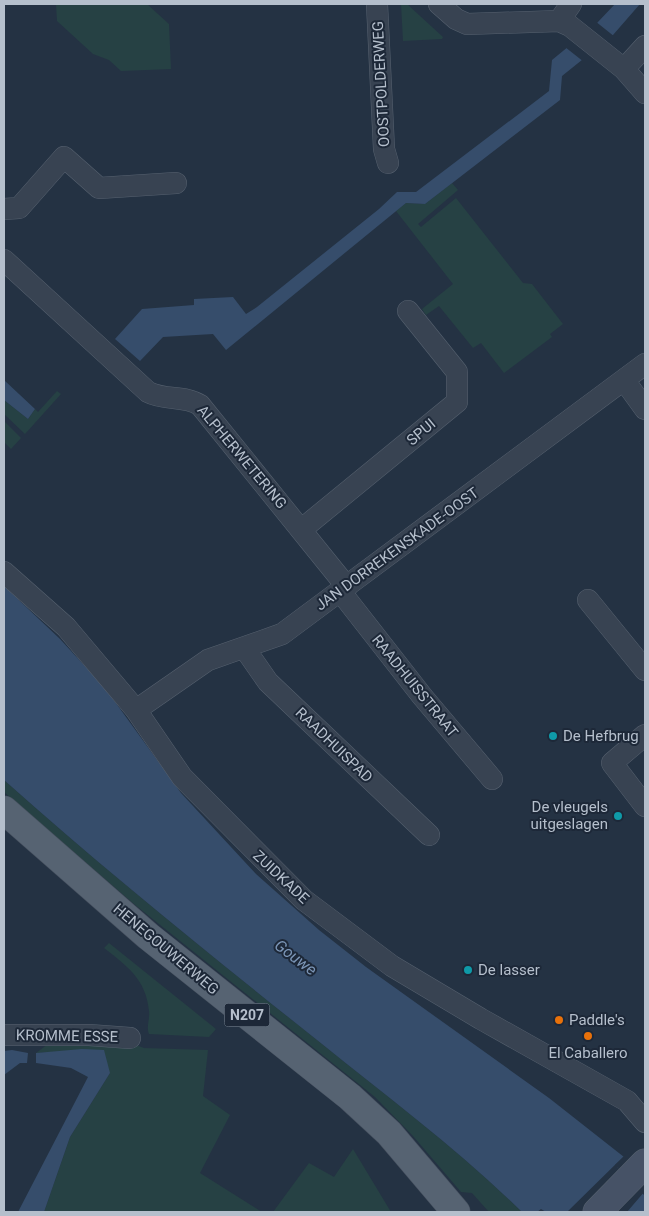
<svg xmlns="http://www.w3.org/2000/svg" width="649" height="1216" viewBox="0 0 649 1216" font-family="Roboto,sans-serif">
  <rect width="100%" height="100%" fill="#243243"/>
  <path fill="#264144" d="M56 4H147L169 24 171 69 121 71 109 60 93 54 57 21Z
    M401 4H407L443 37 442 39 403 41Z
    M452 183 458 190 418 224 421 227 456 198 523 283 532 284 563 324 550 334 552 337 504 373 481 343 473 348 439 306 426 315 422 309 453 284 396 211 406 203 425 204Z
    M57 391 61 394 25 434 4 414V400L28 419 35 409 38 412Z
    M4 421 21 438 11 449 4 442Z
    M4 780C107 872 214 958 322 1044 390 1099 460 1151 522 1212H489L472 1193 461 1192 413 1136 375 1097 134 904 4 792Z
    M109 943 216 1029 209 1037 149 1034C146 1027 150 1019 149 1011 146 979 127 966 104 948Z
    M52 1041 128 1042 144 1048 208 1050 203 1096 230 1115 200 1173 262 1212H44L70 1137 110 1073 90 1050 36 1053Z
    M353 1149 391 1212H273L309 1163 334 1177Z"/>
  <path fill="#364d6b" d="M615 4H640L613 35 562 76 560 100 425 204 406 203 226 350 213 334 163 337 140 361 115 339 142 309 194 305V299L233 297 246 314 257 307 379 209 397 192H416L549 91 552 60 597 23Z
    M4 380 35 409 28 419 4 400Z
    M4 586 60 639 105 688 181 793 256 874 319 930 366 967 549 1098 624 1157 615 1165 644 1195 645 1193V1212H546L541 1209 537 1212H522C460 1151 390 1099 322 1044 214 958 107 872 4 780Z
    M82 1049 104 1050 110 1073 70 1137 44 1212H18L88 1077 71 1068 36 1063V1053Z
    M12 1050 28 1053 27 1063H20L4 1075V1051Z"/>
  <path fill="#243243" d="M595 21 615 37 584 62 565 47Z
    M625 1155 626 1158 617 1167 643 1192 645 1191 627 1212H567Z"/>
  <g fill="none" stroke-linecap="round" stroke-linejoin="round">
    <defs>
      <path id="street" d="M377 4 384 149 388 163
        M439 4 456 19 467 24 559 21 570 26 624 69
        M559 21 571 4
        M645 46 624 69 645 93
        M4 209 19 208 64 157 99 188 176 183
        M4 260 148 392C165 401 185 395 200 405L347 587
        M624 380 645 409
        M302 529 457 402V372L408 311
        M4 572 66 627 136 710 182 777 304 900 392 966 481 1019 627 1101 645 1122
        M340 591 422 696 492 779
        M588 600 645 670
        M245 649 268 682 429 835
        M136 710 208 660 282 634 645 364
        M645 735 612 763 645 806
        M4 1035H89L130 1038"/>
      <path id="secondary" d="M597 1212 645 1163"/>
      <path id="primary" d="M4 810 148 936 350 1097 389 1133 456 1212"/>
    </defs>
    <use href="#street" stroke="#56616f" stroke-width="22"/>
    <use href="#secondary" stroke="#56616f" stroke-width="29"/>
    <use href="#primary" stroke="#454f5e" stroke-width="29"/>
    <use href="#street" stroke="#384352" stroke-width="21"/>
    <use href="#secondary" stroke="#465266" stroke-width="28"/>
    <use href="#primary" stroke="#566372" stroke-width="28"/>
  </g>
  <g fill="#0f9aa8" stroke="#1d2838" stroke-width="2">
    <circle cx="553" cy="736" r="5"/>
    <circle cx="618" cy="816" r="5"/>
    <circle cx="468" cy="970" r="5"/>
  </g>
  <g fill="#e8710a" stroke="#1d2838" stroke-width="2">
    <circle cx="559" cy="1020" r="5"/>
    <circle cx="588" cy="1036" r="5"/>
  </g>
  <g text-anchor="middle" stroke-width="4" stroke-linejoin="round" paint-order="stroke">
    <rect fill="#1d2838" stroke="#8792a0" stroke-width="1" x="224.5" y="1003.5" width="45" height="23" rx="4"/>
    <g font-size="14" font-weight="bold" fill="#b5bfcc">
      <text x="247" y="1020">N207</text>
    </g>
    <g font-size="15" fill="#b5bfcc" stroke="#1d2838">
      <text transform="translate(381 84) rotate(-93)" y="5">OOSTPOLDERWEG</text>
      <text transform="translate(421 432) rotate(-40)" y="5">SPUI</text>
      <text transform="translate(242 457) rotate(50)" y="5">ALPHERWETERING</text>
      <text transform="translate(397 549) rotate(-36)" y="5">JAN DORREKENSKADE-OOST</text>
      <text transform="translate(415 686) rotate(51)" y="5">RAADHUISSTRAAT</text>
      <text transform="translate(334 745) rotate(44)" y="5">RAADHUISPAD</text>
      <text transform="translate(281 877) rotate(43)" y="5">ZUIDKADE</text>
      <text transform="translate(166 949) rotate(40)" y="5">HENEGOUWERWEG</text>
      <text transform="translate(67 1036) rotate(1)" y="5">KROMME ESSE</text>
    </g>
    <g font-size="15" fill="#b5bfcc" stroke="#1d2838" text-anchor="start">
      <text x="563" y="741">De Hefbrug</text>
      <text x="608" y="812" text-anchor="end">De vleugels<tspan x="608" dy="17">uitgeslagen</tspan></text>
      <text x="478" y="975">De lasser</text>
      <text x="569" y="1025">Paddle's</text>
      <text x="588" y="1058" text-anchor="middle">El Caballero</text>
    </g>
    <g font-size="16" font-style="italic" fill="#7b95b6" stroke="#1d2838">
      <text transform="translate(296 957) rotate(37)" y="6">Gouwe</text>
    </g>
  </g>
  <rect width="649" height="1216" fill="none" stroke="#b5bfcc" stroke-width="10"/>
</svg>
